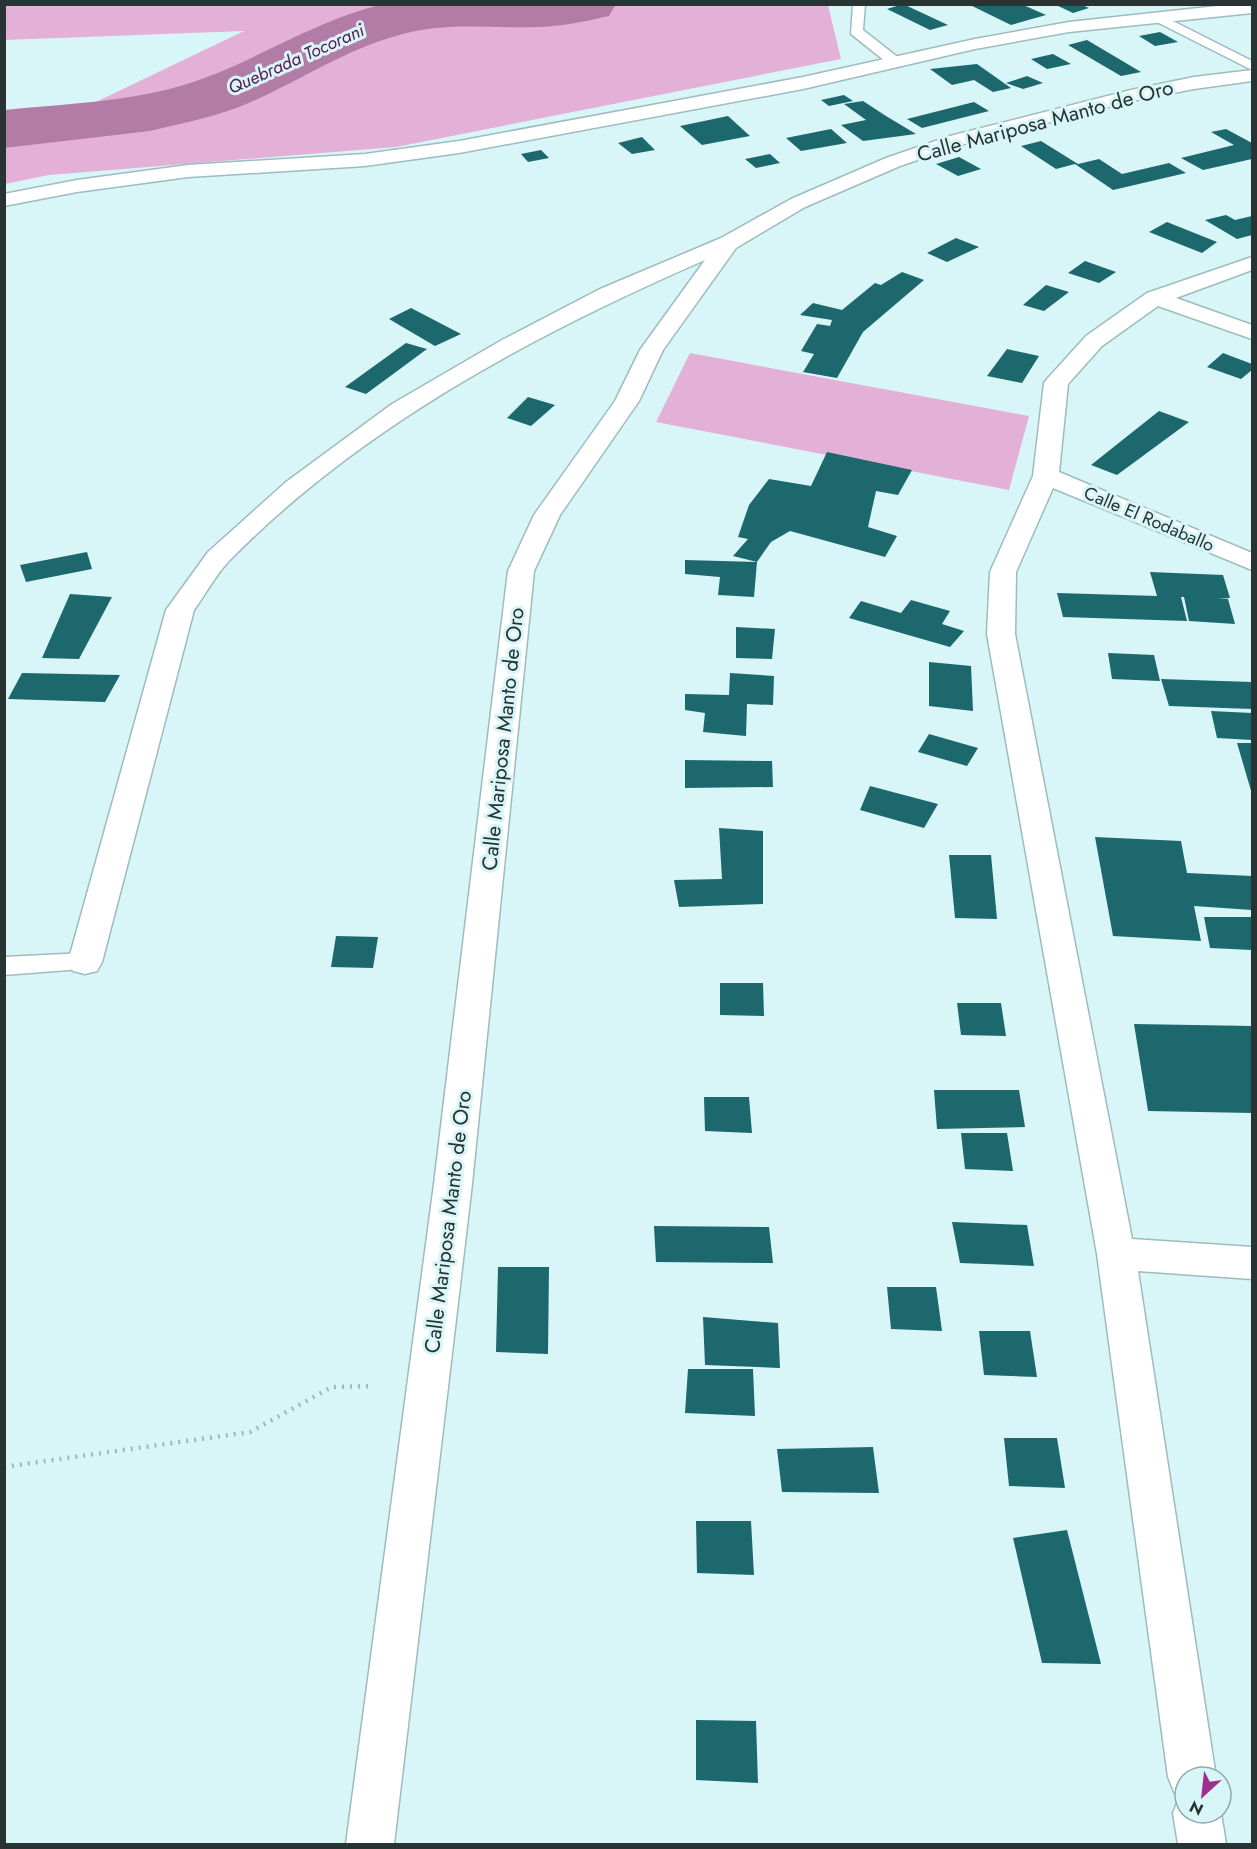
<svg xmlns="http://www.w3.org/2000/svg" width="1257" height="1849" viewBox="0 0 1257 1849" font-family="Jost,sans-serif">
  <rect width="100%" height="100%" fill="#d8f6f8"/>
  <path fill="#e3b1d8" d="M5 4 828 5 841 59 396 147 49 175 5 184V118L75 112 244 31 5 40Z
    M690 353 1029 416 1009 490 656 422Z"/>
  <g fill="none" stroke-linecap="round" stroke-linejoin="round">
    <path fill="#b37ca7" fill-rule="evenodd" d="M384 4H616L609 16C587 21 564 26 541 27 491 29 446 21 396 36 345 50 299 81 251 102 220 116 183 123 150 131L4 148V110C72 103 143 102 207 77 267 54 320 19 384 4Z"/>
  </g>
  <path fill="#1c686d" d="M903 4 948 25 930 30 887 9Z
    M968 4H1021L1046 15 1011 25Z
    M1054 4H1080L1089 8 1073 13Z
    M1160 32 1178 42 1155 46 1139 36Z
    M1087 40 1141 72 1121 76 1068 45Z
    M1053 54 1071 64 1047 69 1031 59Z
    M977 64 1011 88 993 92 974 80 952 85 930 69Z
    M1027 76 1043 83 1023 89 1006 83Z
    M844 95 853 101 829 106 821 100Z
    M863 101 886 116 916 134 863 141 841 125 866 120 844 104Z
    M974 102 989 111 922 128 907 119Z
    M728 116 750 136 702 145 680 126Z
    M831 129 847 143 801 151 786 138Z
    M1226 129 1252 143V159L1203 170 1181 158 1234 145 1211 132Z
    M642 137 655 150 632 154 618 143Z
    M1041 141 1078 164 1099 159 1122 174 1169 163 1186 173 1113 190 1075 164 1056 169 1021 146Z
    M541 150 549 158 528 162 521 154Z
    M770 154 780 163 756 168 745 159Z
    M959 157 981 169 958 176 936 164Z
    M1226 215 1235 220 1252 216V235L1237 239 1205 220Z
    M1167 222 1217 242 1202 253 1149 232Z
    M956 238 979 247 947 262 927 253Z
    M1085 261 1116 272 1099 283 1068 273Z
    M902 272 924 280 863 332 837 378 803 372 814 354 801 351 817 324 830 326 832 320 800 315 813 303 842 310 875 283 881 285Z
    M1046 285 1069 292 1044 311 1023 305Z
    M411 308 461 334 435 346 389 319Z
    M406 343 427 349 366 394 345 387Z
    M1007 349 1039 356 1022 383 987 376Z
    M1223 353 1252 364V370L1241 379 1207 367Z
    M528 397 555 405 531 426 507 418Z
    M1159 411 1189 422 1117 475 1091 465Z
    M827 452 912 470 898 495 876 491 868 527 897 536 885 557 790 531 771 542 757 562 754 597 718 595 720 577 685 574V560L757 562 733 556 748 539 738 537 749 505 769 479 811 486Z
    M87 552 92 569 26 582 20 565Z
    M1150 572 1223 575 1230 598 1218 599H1228L1235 624 1189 621 1184 597H1181L1187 621 1063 617 1057 593 1157 596Z
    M70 594 112 597 79 659 42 658Z
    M911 600 950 611 942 624 964 631 950 647 849 618 861 601 901 613Z
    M736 627 775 629 772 659 736 658Z
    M1108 653 1154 655 1160 681 1112 679Z
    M929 662 971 666 973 711 929 706Z
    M22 673 120 675 105 702 8 699Z
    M730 673 774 676 773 705 747 704 746 736 703 732 705 713 685 710V694L729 695Z
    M1161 679 1252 682V709L1169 706Z
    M1211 711 1252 713V740L1217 738Z
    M929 734 978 748 967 766 918 752Z
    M1237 743H1252V794Z
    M685 760 772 761 773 787 685 788Z
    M870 786 938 804 924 828 860 810Z
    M719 828 763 831V904L679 907 674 880 722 879Z
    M1095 837 1181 841 1187 873 1252 876V910L1194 906 1201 941 1113 936Z
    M949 855H991L997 919 955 918Z
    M1204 917H1252V950L1210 948Z
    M336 936 378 937 373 968 331 967Z
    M720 983H763L764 1016 720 1015Z
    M957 1003H1001L1006 1036 961 1035Z
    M1134 1024 1252 1026V1113L1148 1111Z
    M934 1090H1019L1025 1127 937 1129Z
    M704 1097H749L752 1133 705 1131Z
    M961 1133H1007L1013 1171 965 1169Z
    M952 1222 1027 1225 1034 1266 960 1263Z
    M654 1226 769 1227 773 1263 656 1262Z
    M498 1267H549L548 1354 496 1352Z
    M887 1287H936L942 1331 891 1329Z
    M703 1317 778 1323 780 1368 705 1365Z
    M979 1331H1030L1037 1377 984 1375Z
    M688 1369H753L755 1416 685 1413Z
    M1004 1438H1057L1065 1488 1009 1486Z
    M873 1447 879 1493 782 1492 777 1449Z
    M696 1521H751L754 1575 697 1573Z
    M1067 1530 1101 1664 1042 1663 1013 1538Z
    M696 1720 756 1721 758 1783 696 1780Z"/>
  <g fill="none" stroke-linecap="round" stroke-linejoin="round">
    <defs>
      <path id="lane" d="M853 4H865L863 30 900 59V65H890L851 34Z
        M1157 13 1252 61V70L1153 20 1151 17Z
        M85 953 94 956 97 962 94 968 4 975V957Z"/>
      <path id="street" d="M1252 70V81L1194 89 1132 101 964 144 900 166 805 207 736 248 663 350 639 401 560 515 534 571 472 1184 394 1844H346L434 1184 508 571 534 515 615 401 640 350 705 260C533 335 360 427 228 562 215 576 205 595 194 610L102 962 97 971 85 974 73 971 68 962 166 610 208 552 286 482 392 404 502 340 600 289 721 238 791 199 886 158 950 136 1131 90 1194 77Z
        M1252 257V270L1176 298 1252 325V339L1158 306 1102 346 1068 384 1059 472 1252 553V570L1053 488 1016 572 1015 634 1132 1239 1252 1247V1279L1138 1271 1216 1777H1185V1813H1221L1226 1844H1178L1173 1813 1180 1796 1175 1794 1168 1777 1097 1254 987 634 990 572 1033 476 1044 383 1048 378 1086 336 1147 293Z"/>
      <path id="secondary" d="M1236 4H1252V13L1069 32 975 49 803 89 459 153 365 166 188 177 77 192 4 206V194L77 180 188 165 365 154 459 141 803 77 975 39 1069 22Z"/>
    </defs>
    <use href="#lane" stroke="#9ebbbd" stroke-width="3"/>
    <use href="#street" stroke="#9ebbbd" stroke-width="3"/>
    <use href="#secondary" stroke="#9ebbbd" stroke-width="3"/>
    <path stroke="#a0b8ba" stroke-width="4.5" stroke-dasharray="2 6" stroke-linecap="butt" d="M4 1467 250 1432 332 1387 374 1386"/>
    <use href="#lane" fill="#fff" fill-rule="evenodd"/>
    <use href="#street" fill="#fff" fill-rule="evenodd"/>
    <use href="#secondary" fill="#fff" fill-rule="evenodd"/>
  </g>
  <g text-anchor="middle" stroke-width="6" stroke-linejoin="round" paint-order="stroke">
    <g font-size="18" font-style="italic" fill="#5a1850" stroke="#d8f6f8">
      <text transform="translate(296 59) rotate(-24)" y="6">Quebrada Tocorani</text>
    </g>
    <g font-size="18" fill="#283334" stroke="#d8f6f8">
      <text transform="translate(1149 519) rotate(23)" y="6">Calle El Rodaballo</text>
    </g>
    <g font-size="21" fill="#283334" stroke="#d8f6f8">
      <text transform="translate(1045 121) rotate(-15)" y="7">Calle Mariposa Manto de Oro</text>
      <text transform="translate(503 739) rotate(-84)" y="7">Calle Mariposa Manto de Oro</text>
      <text transform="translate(448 1222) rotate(-83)" y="7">Calle Mariposa Manto de Oro</text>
    </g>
  </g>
  <rect width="1257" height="1849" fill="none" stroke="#283334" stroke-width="12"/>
  <g transform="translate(1203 1795) rotate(207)"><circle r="28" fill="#d8f6f8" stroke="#92a8aa" stroke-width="1.5"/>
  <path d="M0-4.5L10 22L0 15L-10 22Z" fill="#9e2f8e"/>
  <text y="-9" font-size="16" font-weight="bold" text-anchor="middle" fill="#283334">N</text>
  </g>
</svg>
